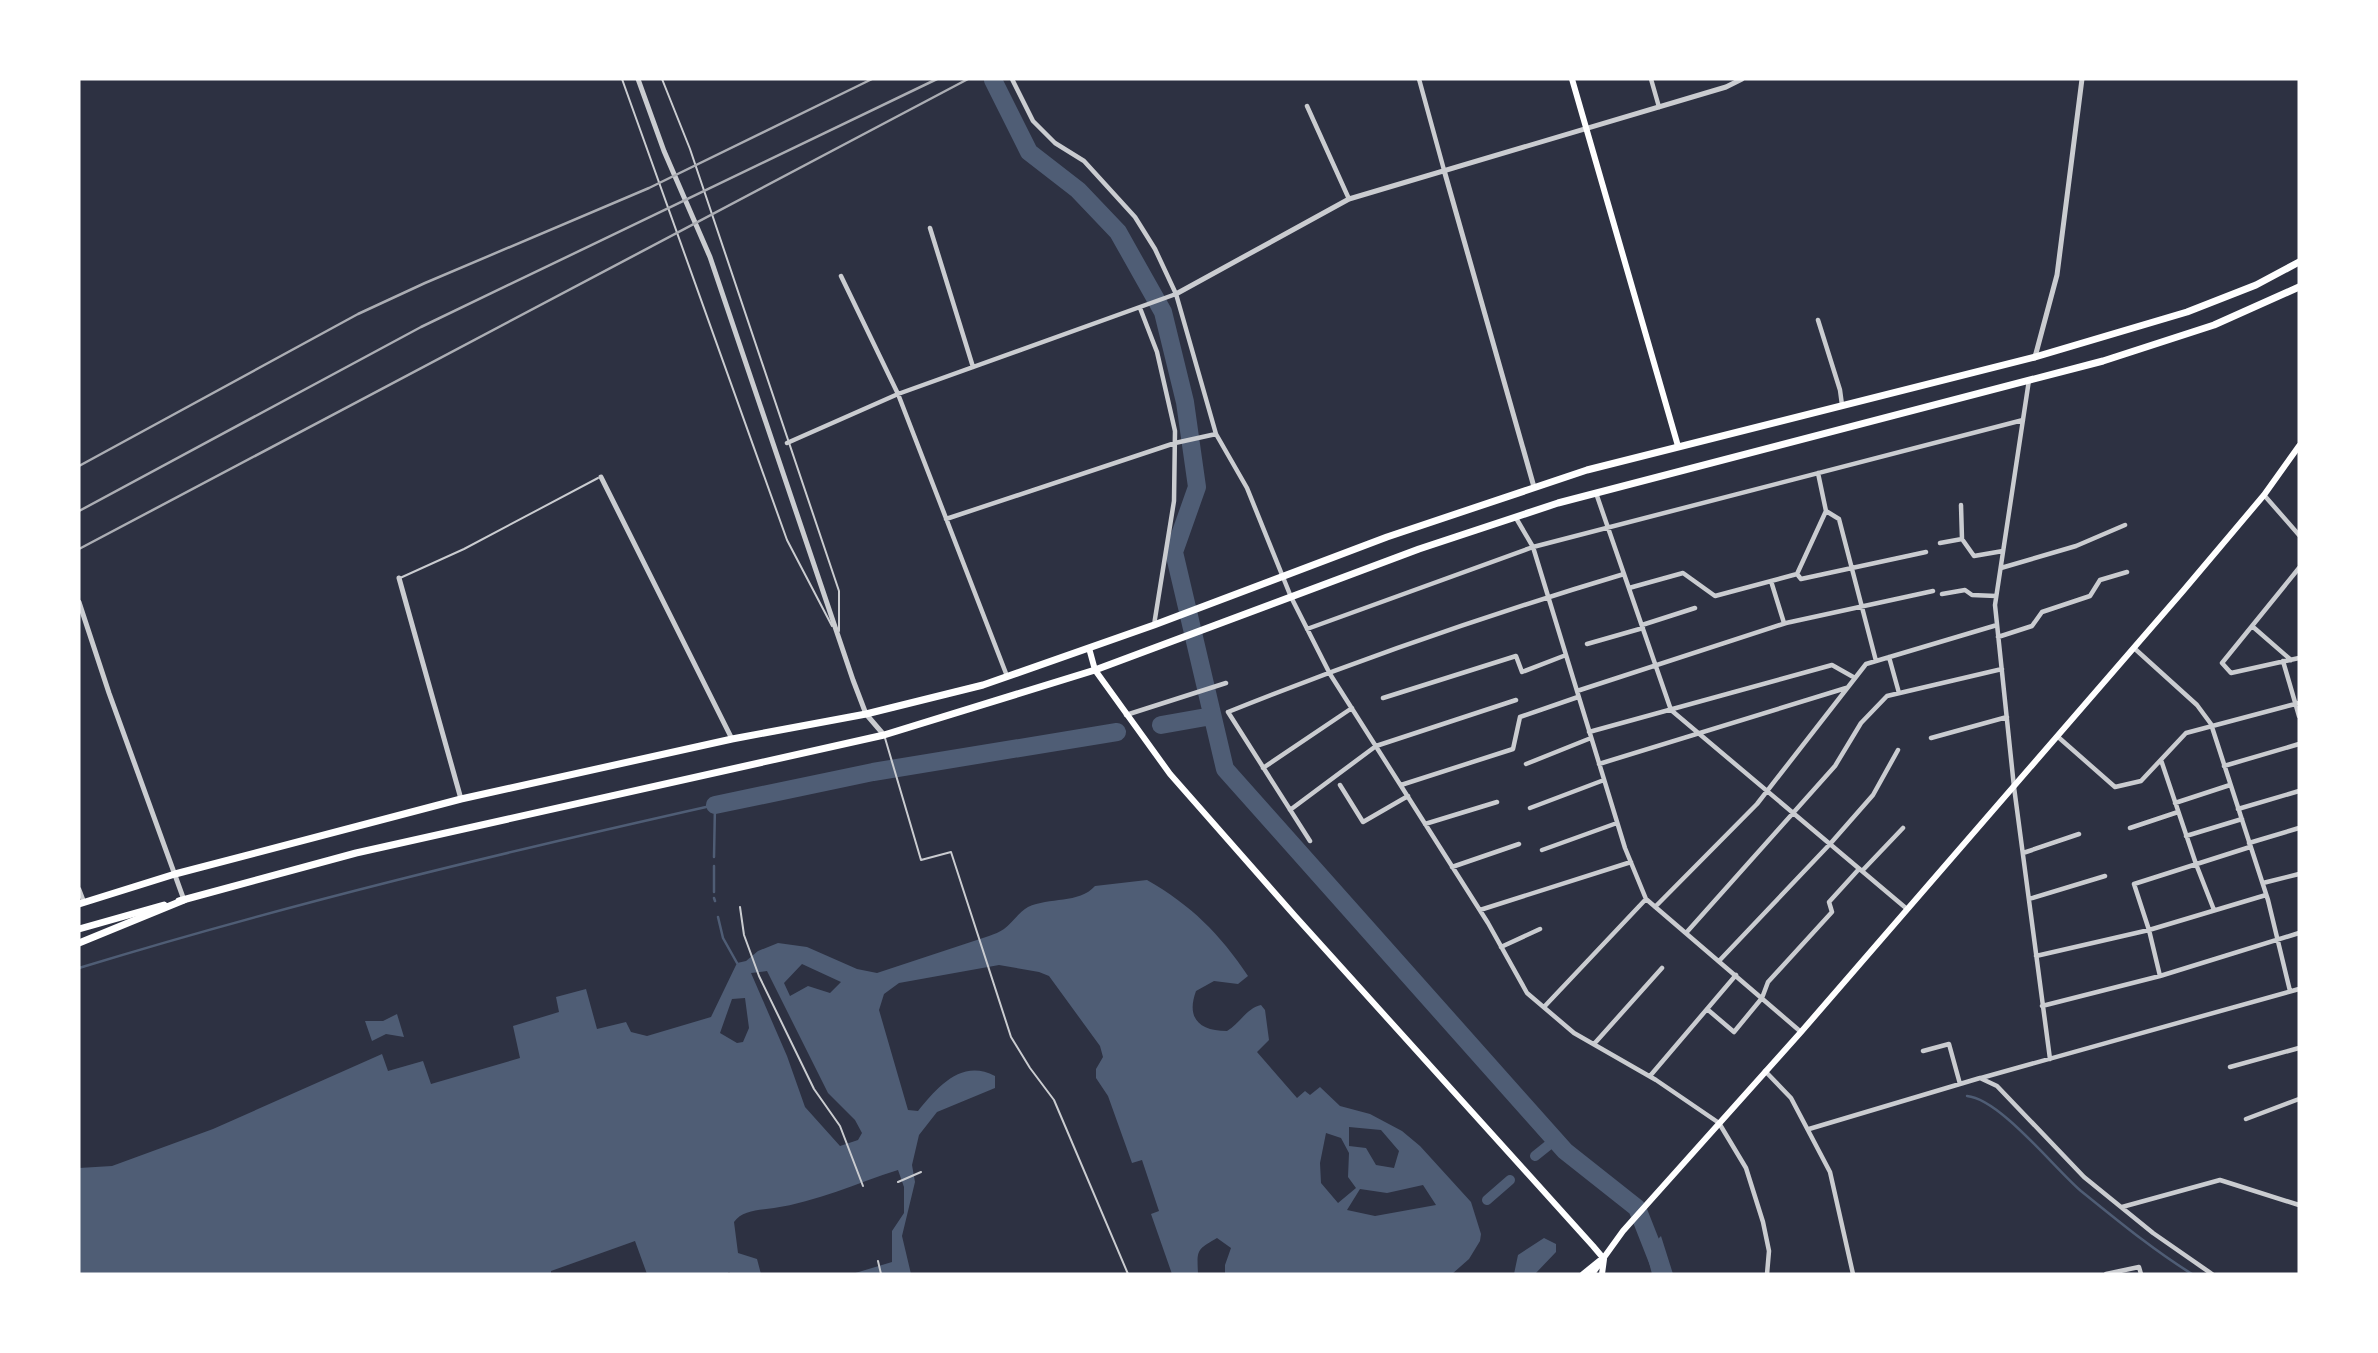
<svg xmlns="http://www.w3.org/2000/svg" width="2378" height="1353" viewBox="0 0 2378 1353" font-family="Signika,sans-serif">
  <rect width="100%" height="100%" fill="#2d3142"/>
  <path fill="#4f5d75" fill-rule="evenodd" d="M1147 880C1191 905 1220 934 1248 976L1238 984 1214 981 1196 991C1186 1018 1199 1031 1227 1031 1239 1024 1248 1007 1261 1005L1265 1010 1269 1040 1257 1052 1297 1098 1305 1091 1310 1095 1320 1087 1340 1106 1370 1114 1402 1131 1420 1146 1471 1202 1481 1234 1480 1241 1469 1259 1452 1274H1225V1265L1231 1248 1217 1238C1196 1250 1197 1250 1198 1274H1172L1151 1214 1159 1211 1142 1160 1132 1163 1108 1096 1096 1078V1069L1103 1057 1100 1046 1049 976 1039 972 999 965 899 983 884 994 879 1010 908 1110 918 1111C937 1088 961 1058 995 1076V1088L937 1112 919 1135 912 1165 915 1182 902 1236 911 1274H852L892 1262V1231L904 1213V1187L898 1170C857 1183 816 1202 774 1208 760 1210 742 1210 734 1222L738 1253 757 1259 761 1274H731L729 1272 727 1274H647L635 1241 551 1271V1274H79V1168L112 1166 213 1129 382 1054 388 1071 423 1061 431 1084 520 1058 513 1026 559 1012 556 997 586 989 597 1029 626 1022 631 1032 647 1036 711 1017 737 963 746 961 758 951 778 943 807 947 857 969 877 973 989 936C994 934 1000 932 1004 929 1013 922 1018 913 1028 907 1049 897 1079 904 1095 886ZM802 964 841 982 830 993 808 986 790 996 784 983ZM767 971 828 1093 855 1120 862 1133 858 1140 840 1146 805 1107 787 1056 751 973ZM745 998 749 1028 743 1042 737 1043 720 1033 732 999ZM1349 1127 1381 1130 1399 1151 1394 1168 1376 1165 1366 1148 1349 1146ZM1326 1133 1341 1138 1349 1153 1348 1177 1356 1188 1338 1203 1321 1183 1320 1163ZM1423 1185 1436 1205 1375 1216 1347 1210 1360 1189 1387 1193Z
    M397 1014 404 1037 386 1034 372 1041 365 1021H383Z
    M1661 1236 1673 1274H1652L1646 1251Z
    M1544 1238 1556 1244V1252L1535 1274H1514L1518 1255Z"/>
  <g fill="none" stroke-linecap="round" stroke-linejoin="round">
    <path stroke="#4f5d75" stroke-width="2.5" d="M714 866V892
      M714 898 715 901
      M718 917 723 938 737 963
      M79 968C288 904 501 853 715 805L714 857
      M1967 1096C2000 1099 2054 1168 2081 1191 2117 1220 2153 1250 2192 1274"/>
    <path stroke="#4f5d75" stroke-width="10" d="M1535 1156 1555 1140
      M1487 1200 1510 1180"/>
    <path stroke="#4f5d75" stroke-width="18" d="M993 80 1029 152 1078 190 1118 232 1163 312 1185 402 1197 487 1174 552 1225 769 1565 1151 1637 1208 1663 1274
      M1161 725 1212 716
      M715 805 873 772 1117 732"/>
    <path stroke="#caccd0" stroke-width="2" d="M622 79 787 540 832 626
      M662 79 690 149 839 591V631
      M400 578 464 549 598 478
      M885 738 921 860 951 852 1011 1037 1030 1068 1054 1100 1128 1274
      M740 907 744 935 759 976 814 1089 840 1126 863 1186
      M898 1182 921 1172
      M878 1261 881 1274"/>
    <path stroke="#caccd0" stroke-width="4.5" d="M1012 79 1033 121 1055 143 1084 161 1135 217 1155 249 1176 294 1216 434 1247 488 1291 597 1330 674 1488 923 1527 993 1574 1033 1656 1080 1719 1123 1746 1168 1763 1222 1769 1251 1767 1274
      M1419 79 1444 170
      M1651 79 1659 107
      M1307 106 1349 199
      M930 228 973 367
      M841 276 898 394 1007 676
      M1140 308 1157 352 1175 431 1174 501 1154 625
      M1818 320 1840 390 1842 405
      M2029 380 1995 605 2014 787 2050 1059
      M787 443 898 394 1176 294
      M1596 493 1671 710 1907 909
      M2264 495 2299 535
      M1961 505 1962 539
      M1826 511 1839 519 1876 661
      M1516 518 1533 547 1625 848 1646 899 1801 1032
      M946 519 1175 443 1216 434
      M1940 543 1962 539 1974 556 2003 551
      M2001 568 2076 546 2125 525
      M2299 568 2222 663 2231 673 2299 658
      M1797 574 1801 579 1926 552
      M1771 581 1784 623
      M1629 588 1683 573 1715 596 1797 574 1826 511 1818 473
      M1942 594 1965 590 1972 595 1996 596
      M1642 625 1695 608
      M2252 626 2291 660
      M1307 629 1533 547 2023 420
      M1998 637 2032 626 2042 612 2090 596 2100 580 2127 572
      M1587 644 1643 628
      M2134 648 2197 705 2211 724 2268 900 2290 991
      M1889 657 1899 693
      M2283 661 2299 716
      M1577 691 1786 623 1933 591
      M1383 698 1516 656 1522 672 1566 655
      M1126 715 1226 683
      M1589 732 1832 665 1855 678
      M2057 736 2115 787 2141 781 2186 733 2299 703
      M1931 738 2007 717
      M2161 760 2196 864 2214 910
      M1526 764 1591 738
      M1599 764 1846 688
      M2224 766 2299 744
      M1263 768 1352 708
      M1340 785 1363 822 1408 796
      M1401 785 1513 749 1520 717 1578 697
      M2175 803 2230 785
      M1530 808 1604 780
      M2238 809 2299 791
      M1290 810 1376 746 1516 700
      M1425 824 1497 802
      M2130 828 2178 812
      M2186 836 2242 819
      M1310 841 1228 712C1358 660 1490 614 1624 574
      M2249 843 2299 828
      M1542 850 1617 823
      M2023 853 2079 834
      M1452 867 1519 844
      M1862 871 1903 828
      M2263 883 2299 874
      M79 889 84 902
      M2029 899 2105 876
      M1655 907 1757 804 1866 664 1997 625
      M1480 910 1631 862
      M1686 933 1835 766 1861 723 1887 696 2002 669
      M1501 947 1540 929
      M2036 956 2149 930 2266 895
      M1719 961 1830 844 1873 795 1898 750
      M2160 976 2149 930 2134 884 2250 847
      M2042 1006 2160 976 2299 933
      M1544 1007 1646 899
      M1707 1009 1734 1032 1762 998 1768 982 1832 912 1829 902 1859 869
      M1594 1044 1662 968
      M1923 1051 1949 1044 1960 1084
      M2230 1067 2299 1048
      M1765 1071 1791 1098 1830 1172 1853 1274
      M1650 1076 1736 975
      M1981 1078 2299 989
      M2246 1119 2299 1099
      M1809 1129 1980 1078 1997 1086 2084 1177 2153 1233 2212 1274
      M2122 1207 2220 1180 2299 1205
      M2106 1274 2139 1267 2141 1274"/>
    <path stroke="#caccd0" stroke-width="5" d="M638 79 664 151 710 257 853 680 866 714 884 735
      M1444 170 1534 487
      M1176 294 1349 199 1726 87 1742 79
      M2035 357 2057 275 2082 79
      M601 477 732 739
      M399 578 461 799
      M79 602 109 693 184 900"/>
    <path stroke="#fff" stroke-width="6" d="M1572 79 1678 446
      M1089 648 1095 670 1170 774 1295 916 1593 1246 1604 1259 1602 1274
      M1583 1274 1599 1261
      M1592 1274 1623 1231 1801 1032 2183 591 2264 495 2299 446"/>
    <path stroke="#fff" stroke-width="7" d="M179 901 356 853 884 735 1095 670 1419 549 1558 503 2103 361 2214 325 2299 287
      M79 904 175 874 461 799 732 739 866 714 983 685 1154 625 1387 537 1587 470 2035 357 2187 312 2256 285 2299 262
      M79 929 164 905"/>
    <path stroke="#fff" stroke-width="7" d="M79 943 184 900"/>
    <path stroke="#abadb3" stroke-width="2.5" d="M79 466 358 314 425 283 649 188 872 79
      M79 511 421 327 937 79
      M79 549 968 79"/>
  </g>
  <rect width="2378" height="1353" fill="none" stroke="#ffffff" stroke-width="161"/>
</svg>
